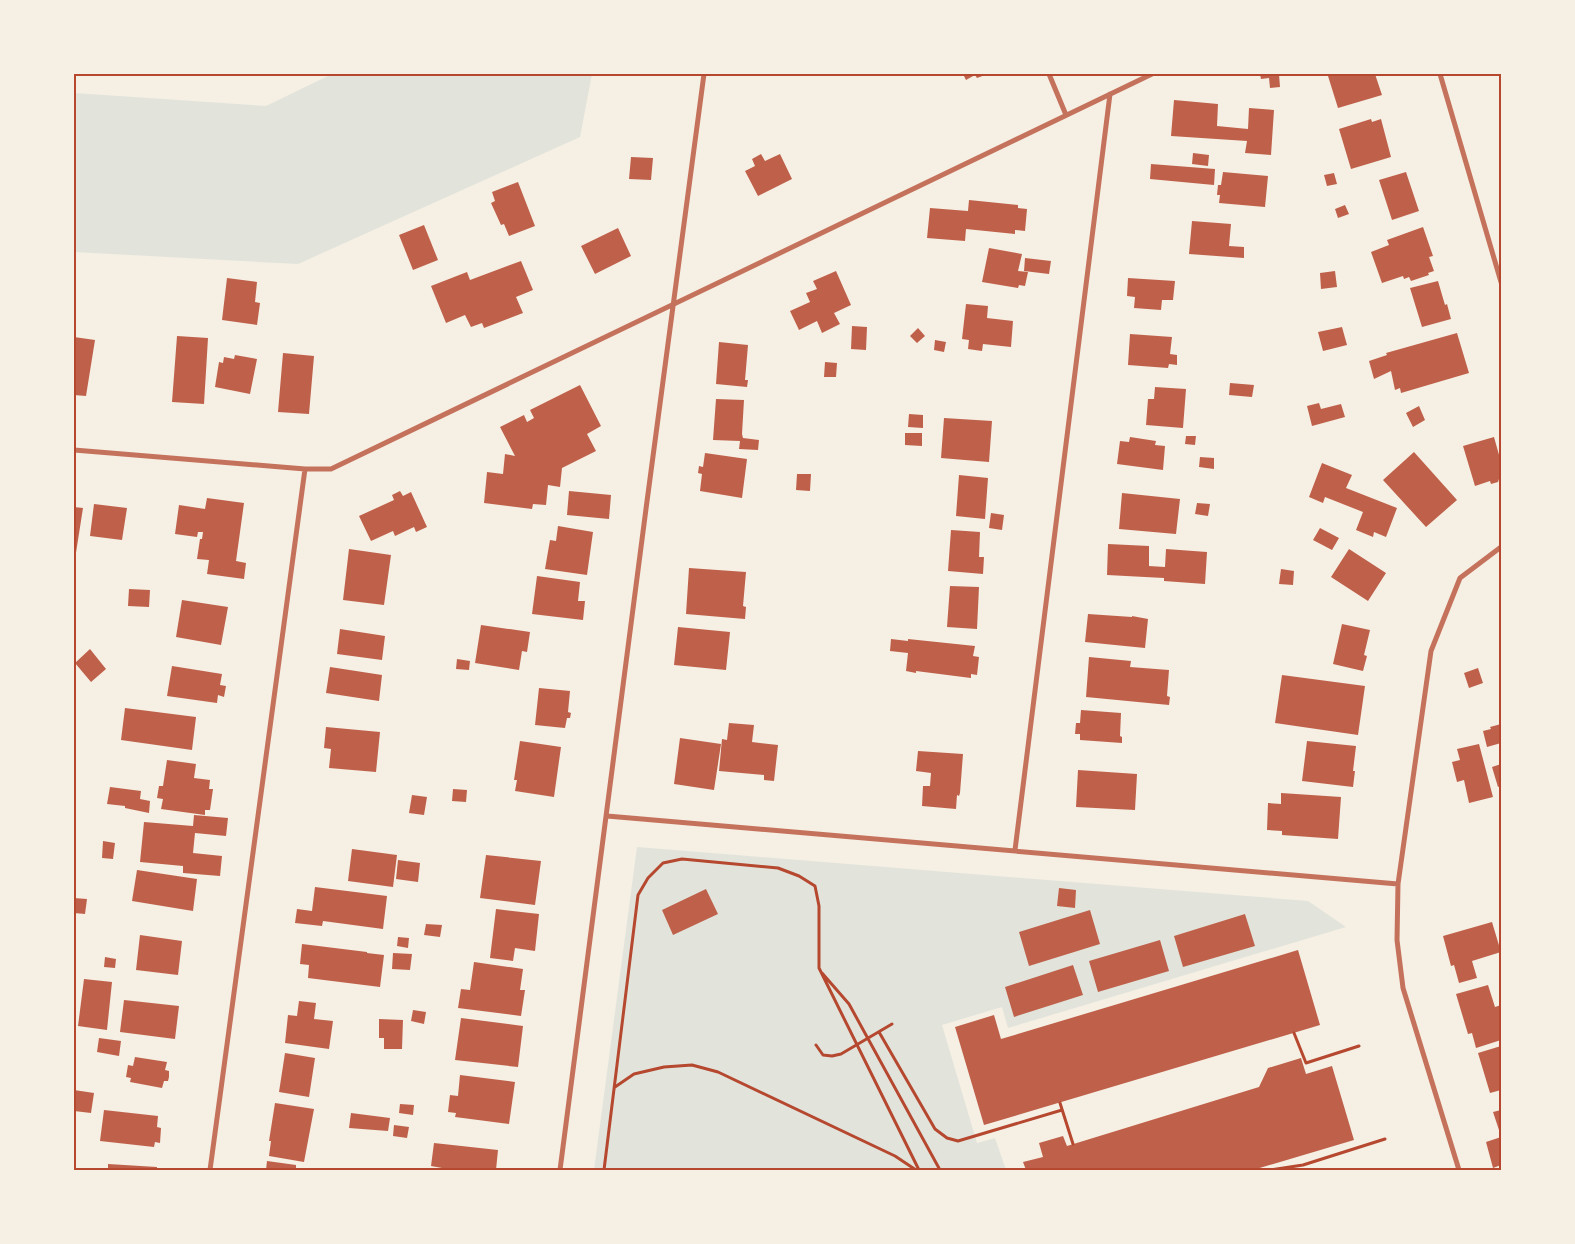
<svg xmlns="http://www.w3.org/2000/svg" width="1575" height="1244" viewBox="0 0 1575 1244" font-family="'PT Serif',serif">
  <rect width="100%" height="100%" fill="#f6efe4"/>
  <path fill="#e2e4dc" d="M332 74H592L580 137 298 264 74 252V93L266 106Z
    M637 847 1308 901 1346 927 1008 1028 1002 1007 942 1025 977 1143 995 1138 1006 1170H594Z"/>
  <path fill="#bf614a" d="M963 74H988L977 78 975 75 966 80Z
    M1260 74H1279L1280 87 1270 88 1269 78 1261 79Z
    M1337 74H1375L1382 95 1338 108 1328 76Z
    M1174 100 1218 104 1217 126 1248 129 1249 108 1274 110 1271 155 1245 153 1247 141 1171 136Z
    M1371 119 1372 122 1381 119 1391 157 1351 169 1339 129Z
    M1193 153 1209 155 1208 166 1192 164Z
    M761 154 765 161 780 154 792 179 758 196 745 171 755 166 752 159Z
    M631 157 653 158 651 180 629 179Z
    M1151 164 1215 169 1214 185 1150 179Z
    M1223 172 1268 176 1265 207 1219 203 1220 195H1217L1218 185H1221Z
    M1406 172 1419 211 1392 220 1379 180Z
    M1334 173 1337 184 1327 186 1324 175Z
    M518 182 535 226 509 236 504 224 501 225 491 203 495 201 492 192Z
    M969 200 1018 205V208L1027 209 1025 231 1015 230V234L966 229 965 241 927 238 930 208 968 211Z
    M1345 205 1349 214 1338 218 1335 209Z
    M1192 221 1231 224 1229 246 1244 247V258L1189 254Z
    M424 225 438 260 413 270 399 235Z
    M1423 227 1433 256 1429 257 1434 271 1428 273 1429 275 1411 281 1409 277 1404 279 1403 276 1382 283 1371 252 1389 245 1387 240Z
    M618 228 631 256 595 274 581 246Z
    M989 248 1022 254 1018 271 1028 272 1025 286 1019 285 1018 288 982 282Z
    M1025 258 1051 261 1049 274 1024 271Z
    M521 261 533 290 516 297 523 313 484 328 482 323 471 327 465 315 446 323 431 286 467 272 470 280Z
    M836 271 851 305 834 313 840 324 822 333 817 321 799 330 790 311 810 302 806 293 817 289 813 281Z
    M1335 271 1337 287 1321 289 1320 273Z
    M227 278 257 282 255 302 260 303 257 325 222 320Z
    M1128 278 1175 281 1173 300H1162L1161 310 1134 308 1135 297 1127 296Z
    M1438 281 1445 305 1447 304 1451 319 1422 327 1410 288Z
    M966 304 988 306 987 318 1013 321 1011 347 983 344 982 351 968 349 969 340 962 339Z
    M852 326 867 327 866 350 851 349Z
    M1342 327 1347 345 1323 351 1318 332Z
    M918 328 925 336 917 343 910 336Z
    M1457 333 1469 373 1401 393 1400 388 1395 390 1391 371 1374 379 1369 361 1387 355 1386 353Z
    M1130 334 1172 337 1170 354 1177 355V365L1169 364 1168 368 1128 365Z
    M177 336 208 338 204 404 172 402Z
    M74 337 95 340 86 396 74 395Z
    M935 340 946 342 944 352 934 350Z
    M719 342 748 345 745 380H748L747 387 716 384Z
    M283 353 314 356 309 414 278 412Z
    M235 355 257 359 250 394 215 387 219 362 223 363 224 357 234 359Z
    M825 362 837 363 836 377H824Z
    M1230 383 1254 385 1252 397 1229 395Z
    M580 385 601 426 587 434 596 451 562 468 560 487 548 485 546 505 533 504 532 509 484 503 487 472 503 474 505 454 515 456 500 427 524 415 527 422 534 418 530 410Z
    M1155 387 1186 389 1183 428 1146 425 1148 399H1154Z
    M716 399 744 400 742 434 743 438 759 440 758 450 739 449 740 441 713 440Z
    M1319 403 1321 409 1341 404 1345 417 1312 426 1307 406Z
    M1419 406 1425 420 1413 427 1406 413Z
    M909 414 923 415V428L908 427Z
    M944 418 992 421 989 462 941 458Z
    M905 433H922V446L905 445Z
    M1186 436H1196L1195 445 1185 444Z
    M1130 437 1156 441 1155 445 1165 446 1163 470 1117 464 1120 441 1129 442Z
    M1494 437 1501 462V478L1499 479 1498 482 1491 484 1490 481 1475 486 1463 446Z
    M1414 452 1457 500 1426 527 1383 480Z
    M705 453 747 459 742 498 700 491 702 474 698 473 699 466 703 467Z
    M1200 457 1214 458V469L1199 467Z
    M1322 463 1352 475 1346 488 1397 508 1386 537 1374 532 1373 537 1356 530 1363 512 1325 497 1323 503 1309 497Z
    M797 474H811L810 491 796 490Z
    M959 475 988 478 985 519 956 516Z
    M400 491 403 496 411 492 427 527 416 532 414 527 395 536 393 531 371 541 359 516 394 500 392 495Z
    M569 491 611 495 609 519 567 515Z
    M1122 493 1180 499 1176 534 1119 529Z
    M207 498 244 503 236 561 246 563 244 579 207 574 209 560 197 559 200 539H202L203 532H198L197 537 175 534 179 505 205 509Z
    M1197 503 1210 504 1208 516 1195 514Z
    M94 504 127 508 122 540 90 536Z
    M74 507 83 508 75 559H74Z
    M991 513 1004 515 1002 530 989 528Z
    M558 526 593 532 587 575 545 569 550 540 556 541Z
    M1320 528 1339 538 1332 550 1313 540Z
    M951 530 980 532 979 557H984L983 574 948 571Z
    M1108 544 1149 546V566L1165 567 1166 549 1207 552 1205 584 1164 581V578L1107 575Z
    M349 549 391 555 384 605 343 600Z
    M1349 549 1386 573 1368 601 1331 577Z
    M689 568 746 572 743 606 746 607 745 619 686 614Z
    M1281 569 1294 571 1293 585 1279 584Z
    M537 576 580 582 578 601H585L583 620 532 614Z
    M950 586 979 587 977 629 947 627Z
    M129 589 150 590 149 607 128 606Z
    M182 600 228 607 221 645 176 637Z
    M1088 614 1132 617V616L1148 619 1145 648 1085 642Z
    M1342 624 1370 630 1364 655 1367 656 1363 671 1333 664Z
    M481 625 530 632 527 652 522 651 519 670 475 663Z
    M678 627 730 632 726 670 674 665Z
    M340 629 385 636 382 660 337 654Z
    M891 639 908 641V639L975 646 973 656 979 657 977 675 971 674V678L916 671V673L906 671 908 653 890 651Z
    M90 649 106 669 91 682 75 663Z
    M1089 657 1131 661 1130 667 1169 670 1167 696 1170 697 1169 705 1086 697Z
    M457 659 470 661 469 670 456 669Z
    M172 666 222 674 220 685 226 686 224 697 218 695 217 703 167 696Z
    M330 667 382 675 379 701 326 693Z
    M1478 668 1483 683 1469 688 1464 673Z
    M1282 675 1365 686 1358 735 1275 723Z
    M539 688 570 691 568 712 571 713 570 718H567L565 728 535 725Z
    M125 708 196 717 192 750 121 740Z
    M1081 710 1121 713 1120 736 1122 737V743L1080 740V734H1075L1076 723H1080Z
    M729 723 754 725 752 742 778 745 774 781 764 780V775L719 771 722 739 727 740Z
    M1501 724V743L1487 747 1483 731 1491 729 1490 727Z
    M326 727 380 732 376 772 329 768 331 749 324 748Z
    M680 738 721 744 714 790 674 784Z
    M520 741 561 747 554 797 515 791 517 780H514Z
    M1307 741 1356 746 1353 771H1355L1353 787 1302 781Z
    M1479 744 1493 797 1469 803 1464 780 1457 782 1452 762 1460 760 1457 749Z
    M918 751 963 754 960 793 959 796 957 795 956 809 922 806 923 786H930L931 773 916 771Z
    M167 760 196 764 194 778 210 780 209 789H213L210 810H205V815L161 809 163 799 157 798 159 786H163Z
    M1501 764V786L1498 787 1492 767Z
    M1078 770 1137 774 1135 810 1076 807Z
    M110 787 141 791 140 799 150 801 149 813 125 808V806L107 804Z
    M453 789 467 790 466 802 452 801Z
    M1281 793 1341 797 1338 839 1282 835V831L1267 830 1268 803 1281 804Z
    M412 795 427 797 424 815 409 813Z
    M194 815 228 818 226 836 195 833 193 853 222 856 220 876 183 873V866L140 862 144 822 193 826Z
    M103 841 115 843 113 859 102 858Z
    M352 849 397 855 393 887 348 881Z
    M486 855 541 861 535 905 480 898Z
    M398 860 420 863 418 882 396 879Z
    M137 870 197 879 193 911 132 901Z
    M315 887 387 896 383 929 323 921 322 926 295 923 297 909 312 911Z
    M1059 888 1076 890 1075 908 1057 906Z
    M706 889 718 914 673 935 662 910Z
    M74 898 87 899 85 914 74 913Z
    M496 909 539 914 535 951 515 948 513 961 490 958Z
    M1090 910 1100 944 1029 966 1019 932Z
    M1245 914 1255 946 1183 967 1174 936Z
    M1492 922 1501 952 1472 961 1477 978 1459 983 1454 965 1451 966 1443 936Z
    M426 924 442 925 440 937 424 935Z
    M140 935 182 941 178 975 136 970Z
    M398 937 409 938 408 948 397 946Z
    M1160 940 1169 971 1098 992 1089 961Z
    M302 944 367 952V953L384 955 380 987 308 978 309 965 300 964Z
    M1298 950 1320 1025 984 1125 955 1027 994 1015 1001 1039Z
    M393 953 412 954 410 970 392 969Z
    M105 957 116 959 115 968 104 967Z
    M474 962 523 969 520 990H525L521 1016 458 1008 461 989 470 990Z
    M1073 965 1083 995 1014 1017 1005 987Z
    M84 979 112 982 107 1030 78 1026Z
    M1488 985 1495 1007 1501 1005V1040L1476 1048 1472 1033 1468 1034 1456 994Z
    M124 1000 179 1006 175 1039 120 1032Z
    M299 1001 316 1003 314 1019 333 1021 329 1049 285 1043 288 1015 297 1016Z
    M413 1010 426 1012 424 1024 411 1021Z
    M461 1018 523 1026 518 1067 455 1060Z
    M379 1019 403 1020 402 1049H384V1038H379Z
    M99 1038 121 1041 119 1056 97 1052Z
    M1501 1046V1090L1490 1093 1478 1053Z
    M285 1053 315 1058 309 1097 279 1092Z
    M135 1057 167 1062 165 1070 169 1071V1077L168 1081H164L162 1088 130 1082 131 1078 126 1077 128 1065 133 1066Z
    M1301 1058 1306 1074 1332 1066 1354 1140 1253 1170H1026L1023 1162 1043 1157 1039 1143 1063 1136 1067 1146 1259 1087 1268 1068Z
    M460 1075 515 1082 509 1124 455 1117 456 1113 448 1112 450 1095 458 1096Z
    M74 1090 94 1093 91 1113 74 1111Z
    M275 1103 314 1109 304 1162 269 1156 271 1141H269Z
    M400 1104 414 1105 413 1115 399 1113Z
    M104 1110 158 1116 157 1127 161 1128 160 1143 155 1142 154 1147 100 1141Z
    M1501 1110V1136L1493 1112Z
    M351 1113 390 1118 388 1131 349 1128Z
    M394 1125 409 1127 407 1138 393 1136Z
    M1501 1137V1165L1493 1168 1486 1142Z
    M434 1143 498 1150 496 1170H441L442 1168 431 1166Z
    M267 1161 296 1165V1170H266Z
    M108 1164 157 1167V1170H108Z"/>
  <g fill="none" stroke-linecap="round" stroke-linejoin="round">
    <path stroke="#b5482f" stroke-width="3" d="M822 973 849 1004 940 1170
      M879 1032 935 1129 947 1138 958 1141 1062 1110
      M1294 1033 1306 1063 1359 1046
      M816 1045 823 1055 832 1056 841 1054 892 1024
      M615 1087 634 1074 664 1067 692 1065 718 1072 895 1156 916 1170
      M1060 1103 1073 1144
      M604 1170 638 895 648 878 663 863 682 859 778 868 799 876 815 886 819 906V968L919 1170
      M1270 1170 1303 1165 1385 1139"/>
    <path stroke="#c5725c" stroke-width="5" d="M1049 74 1066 115
      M1440 74 1501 282
      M74 450 305 469H331L1152 74
      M607 816 1398 884
      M1015 850 1110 94
      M210 1170 305 469
      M560 1170C608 805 654 439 704 74
      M1459 1170 1403 988 1397 940 1398 884 1431 651 1460 578 1501 547"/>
  </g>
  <rect width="1575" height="1244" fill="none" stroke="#f6efe4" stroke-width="150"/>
  <rect x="75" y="75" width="1425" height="1094" fill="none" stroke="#b5482f" stroke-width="2"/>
</svg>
